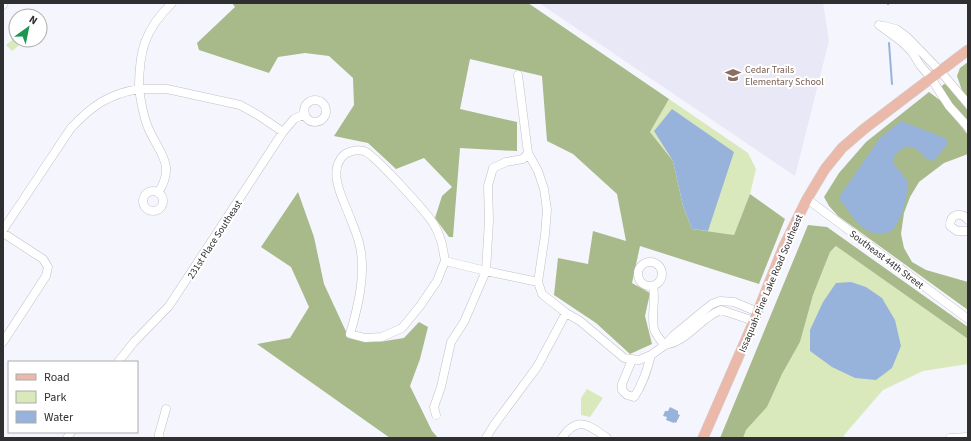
<svg xmlns="http://www.w3.org/2000/svg" width="971" height="441" viewBox="0 0 971 441" font-family="'Source Sans 3',sans-serif">
  <rect width="100%" height="100%" fill="#f5f5fd"/>
  <path fill="#e8e8f7" d="M539 3H823L829 41 795 176Z"/>
  <path fill="#d9e9bc" d="M16 37V40H21L23 42 12 51 6 45Z
    M669 99 748 153 756 169 750 194 734 235 692 229 673 161 650 132Z
    M837 246 968 339V364L923 371 883 390 845 434 843 438H743L746 430 767 407 782 374 800 342 813 295 830 252Z
    M587 389 603 398 590 417 581 415V398Z"/>
  <path fill="#a8b98a" d="M232 3H528L669 99 650 132 673 161 683 206 692 229 734 235 750 194 785 219 759 284 640 246 632 283 650 293 645 316 652 344 630 354 596 323 554 295 558 258 588 264 593 231 626 241 617 194 573 154 547 141 542 76 470 59 460 109 517 122V151L460 148 453 237H449L435 218 442 196 452 187 424 158 396 169 368 143 334 136 354 105 353 78 329 56 305 53 278 57 269 73 199 50 197 43 235 7Z
    M968 62V101L966 102 957 76 960 68Z
    M944 84 948 85 968 111V123L940 88Z
    M929 92 941 101 968 135V154L944 163 919 182 910 197 904 213 901 234 904 248 912 262 926 270 968 282V310L838 216 829 206 824 197 839 173 866 142Z
    M298 192 314 237 324 284 349 338 364 342H379L404 338 419 322 428 327 420 359 410 386 432 431 438 438H390L257 344 290 338 309 307 291 267 261 247Z
    M808 225 827 227 968 327V339L836 246 830 252 813 295 800 342 782 374 767 407 746 430 743 438H720Z"/>
  <path fill="#97b3dc" d="M672 109 734 152 708 231 692 229 683 206 673 161 654 131Z
    M901 121 945 138 948 143 934 161 927 159 917 149 907 146 896 153 893 160 894 164 908 181C907 200 903 217 891 232 886 232 880 234 875 233 861 232 846 208 839 197L880 138Z
    M851 282 866 287 882 298 895 320 901 346 892 368 876 380 855 378 832 367 810 351V330L823 302 836 283Z
    M670 407 678 411V414L680 415 676 423 674 422V423L666 420 667 417 663 416 665 411H668Z"/>
  <g fill="none" stroke-linecap="round" stroke-linejoin="round">
    <path stroke="#97b3dc" stroke-width="2" d="M888 4 889 3
      M889 43 892 84"/>
    <defs>
      <path id="minor" d="M3 5 4 3
        M879 25 901 41 912 52 920 65 931 78 949 106 968 127
        M884 26 896 29 907 37 940 71 968 104
        M518 75 528 153 538 171 544 189 547 210 545 235 538 282 542 294 566 313 580 321 624 358 639 360 651 355 665 345 674 335 702 312 712 304 720 301 734 302 758 312
        M304 111a11 11 0 1 1 22 0a11 11 0 1 1-22 0Z
        M528 153 523 159 506 162 493 168 488 186 489 220 486 271 538 282
        M143 201a10 10 0 1 1 20 0a10 10 0 1 1-20 0Z
        M158 193C177 163 158 153 147 125 143 114 141 102 139 89H167L240 105 258 115 283 132
        M807 199 968 319
        M968 220C961 211 950 214 950 226L957 231H968
        M3 230 71 128C92 106 108 94 139 89 139 52 144 30 172 3
        M3 233 43 259 48 267 46 276 3 342
        M638 274a12 12 0 1 1 24 0a12 12 0 1 1-24 0Z
        M653 286C656 300 651 315 654 329 656 335 661 341 665 345
        M665 345C669 344 674 343 677 341 693 333 704 316 721 310L754 321
        M632 360 622 384V390L627 395 634 397C643 384 647 371 651 355
        M118 362 134 342 169 306 283 132 294 119 305 114
        M436 415 434 407 441 387 451 342 464 322 486 271 445 261C443 248 441 235 433 223 426 212 374 154 364 151 355 149 344 152 340 160 330 176 343 199 349 215 353 225 358 236 360 247 366 274 358 307 350 334L365 338 382 337 402 328 420 306 437 281 445 261
        M67 438 71 432
        M159 438V434L166 409
        M486 438 494 425 537 367 566 313
        M562 438C577 415 589 425 607 438
        M950 438 968 437"/>
      <path id="major" d="M703 438 754 321 783 248 807 199 825 169 842 148 864 129 968 50"/>
    </defs>
    <use href="#minor" stroke="#c1c0c8" stroke-width="9"/>
    <use href="#major" stroke="#d1d1d2" stroke-width="11"/>
    <use href="#minor" stroke="#fff" stroke-width="8"/>
    <use href="#major" stroke="#eab9a9" stroke-width="10"/>
  </g>
  <defs>
    <symbol id="school-bare" viewBox="-9 -9 18 18"><path d="M0-5L7-2L0 1L-7-2ZM-4 1L0 2.5L4 1V4Q0 6-4 4Z" fill="#8d6e63" stroke="#fff" stroke-width="2.5" paint-order="stroke"/></symbol>
  </defs>
  <g fill-rule="evenodd">
    <use href="#school-bare" x="722" y="64" width="22" height="22"/>
  </g>
  <g text-anchor="middle" stroke-width="4" stroke-linejoin="round" paint-order="stroke">
    <g font-size="10" fill="#785e54" stroke="#fff" text-anchor="start">
      <text x="745" y="73">Cedar Trails<tspan x="745" dy="12">Elementary School</tspan></text>
    </g>
    <g font-size="10" fill="#2f2f32" stroke="#fff">
      <text transform="translate(214 239) rotate(-57)" y="4">231st Place Southeast</text>
      <text transform="translate(887 259) rotate(37)" y="4">Southeast 44th Street</text>
      <text transform="translate(770 283) rotate(-67)" y="4">Issaquah-Pine Lake Road Southeast</text>
    </g>
  </g>
  <rect width="971" height="441" fill="none" stroke="#2f2f32" stroke-width="8"/>
  <rect x="8" y="361" width="130" height="72" fill="#ffffff" stroke="#acacad"/>
  <rect x="16" y="374" width="20" height="6" fill="#eab9a9" stroke="#acacad"/>
  <text x="44" y="381" font-size="12" fill="#2f2f32">Road</text>
  <rect x="16" y="391" width="20" height="12" fill="#d9e9bc" stroke="#acacad"/>
  <text x="44" y="401" font-size="12" fill="#2f2f32">Park</text>
  <rect x="16" y="411" width="20" height="12" fill="#97b3dc" stroke="#acacad"/>
  <text x="44" y="421" font-size="12" fill="#2f2f32">Water</text>
  <g transform="translate(28 28) rotate(33)"><circle r="19" fill="#ffffff" stroke="#acacad"/>
  <path d="M0-3L7 15L0 10L-7 15Z" fill="#1b9653"/>
  <text y="-6" font-size="11" font-weight="bold" text-anchor="middle" fill="#2f2f32">N</text>
  </g>
</svg>
